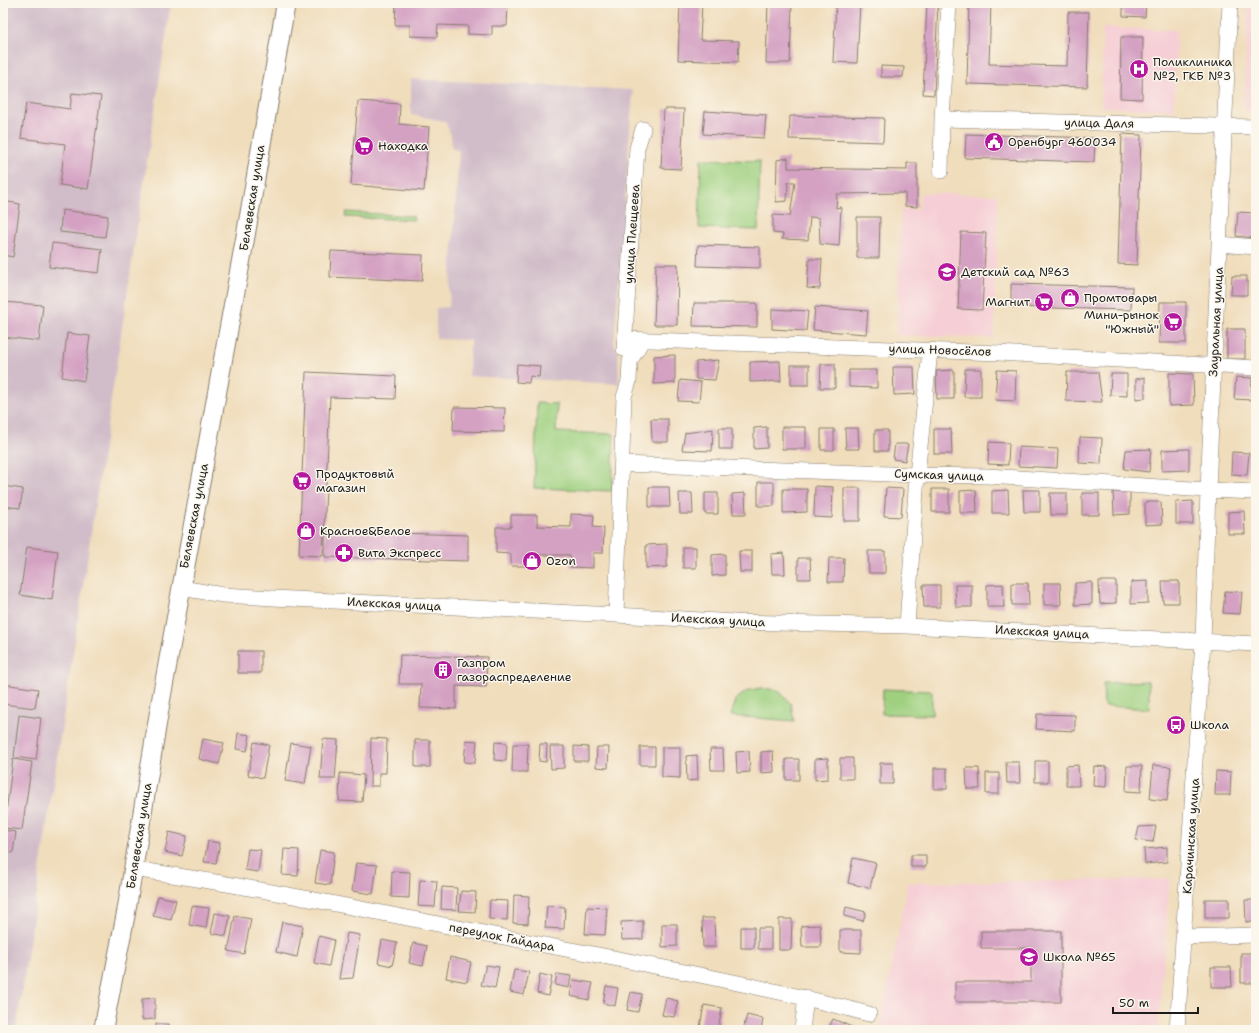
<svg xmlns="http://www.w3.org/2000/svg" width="1259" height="1033" viewBox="0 0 1259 1033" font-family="'Shantell Sans',sans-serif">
  <rect width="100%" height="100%" fill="#fbf7ec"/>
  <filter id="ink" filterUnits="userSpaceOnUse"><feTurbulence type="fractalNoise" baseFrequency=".025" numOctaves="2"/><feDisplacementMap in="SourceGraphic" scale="8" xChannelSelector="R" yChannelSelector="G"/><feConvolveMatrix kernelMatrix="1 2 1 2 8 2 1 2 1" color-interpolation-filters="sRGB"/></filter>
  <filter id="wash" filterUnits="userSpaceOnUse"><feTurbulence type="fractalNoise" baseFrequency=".012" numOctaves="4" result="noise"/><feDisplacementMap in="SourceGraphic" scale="16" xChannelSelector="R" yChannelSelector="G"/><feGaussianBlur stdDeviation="0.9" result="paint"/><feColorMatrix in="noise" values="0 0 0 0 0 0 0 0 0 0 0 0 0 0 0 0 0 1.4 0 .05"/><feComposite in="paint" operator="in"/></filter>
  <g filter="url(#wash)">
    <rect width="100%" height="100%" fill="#f0ddbc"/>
    <path fill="#f6cfd6" d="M1248 3H1256V111H1244Z
      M1103 28 1177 30 1174 110 1101 107Z
      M920 193 998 195 994 338 897 335 901 209 919 210Z
      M1170 879 1158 1030H879L908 883Z"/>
    <path fill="#d1bdc9" d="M3 3H171L16 1030H3Z
      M411 79 633 90 614 344 618 354 619 384 469 376 470 340 436 339V308L449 307 459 150 452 149 451 135 445 121 411 115Z"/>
    <path fill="#9ed07f" stroke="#5d764e" d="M701 159 760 161 758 230 699 228Z
      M346 212 413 216 414 220 345 217Z
      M537 403 557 404 556 432 614 434 612 491 534 488Z
      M1148 681 1150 709 1104 706 1103 683Z
      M760 688 778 690 791 704 794 721 730 716 735 700 747 691Z
      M883 689 932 691V715L882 714Z"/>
    <g id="blocks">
      <path fill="#d4a1c3" d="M396 3 508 4 507 26H492V35L468 34V26L438 25 437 37 410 36V25H395Z
        M680 3H702L700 40 739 41 738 62 678 60Z
        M768 3H792L790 63H766Z
        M836 3H860L857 63 833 62Z
        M927 3H938L934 95 923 94Z
        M969 3H991L989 64 1067 66 1068 12H1089L1087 87 967 84Z
        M1123 3H1146L1145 17 1123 16Z
        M1121 37H1143L1142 99 1120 98Z
        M881 66 904 67 903 77H881Z
        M72 93 101 96 88 189 60 185 65 144 21 138 26 103 70 109Z
        M358 101 400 104 399 124 429 127 424 191 351 185Z
        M664 109H684L681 169 661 168Z
        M705 111 766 115 764 138 703 134Z
        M790 116 884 118 883 142 789 139Z
        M966 134 1095 138 1094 162 965 158Z
        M1122 134 1141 135 1137 265 1118 264Z
        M788 158V168L907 170V163H917V207L905 206V193L837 194 836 208 841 207 839 246 820 244 819 218 810 217 808 240 782 239 783 234 773 233V215L790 216 795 182H788L787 201 776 202 777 160Z
        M3 201 20 204 13 257 3 255Z
        M62 210 108 216 105 237 60 232Z
        M1238 212 1256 213 1255 238 1236 236Z
        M857 217H880L879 258H857Z
        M961 232 986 233 982 310 958 309Z
        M52 243 102 249 99 273 49 267Z
        M698 245 760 247V268L697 266Z
        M331 251 423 255 422 281 330 277Z
        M809 259H822L820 289 807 288Z
        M656 264H678L677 325H654Z
        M1232 276H1247V295H1231Z
        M1011 284 1132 287 1131 310 1011 307Z
        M3 302 43 305 39 341 3 337Z
        M1160 302H1186V343H1159Z
        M694 303H757V327L693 326Z
        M815 307 868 311 866 334 813 330Z
        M772 309 808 311 806 331 772 329Z
        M1227 329H1245V359H1227Z
        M67 333 90 336 84 381 62 377Z
        M675 355V383L654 384V356Z
        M719 360 715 380 696 379V362Z
        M780 361 781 381 750 382V362Z
        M517 364 540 366 539 377 530 376 529 383 516 382Z
        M821 364H835V388H820Z
        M791 365H809V385H791Z
        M893 367H914L915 394 894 395Z
        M965 369H981V397H964Z
        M849 370H877V388L849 387Z
        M954 370V399H937L936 371Z
        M997 370 1016 371 1015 401 995 400Z
        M306 372 396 376 395 399 330 397 323 556 299 555Z
        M1067 372H1098L1102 402 1066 401Z
        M1169 373 1193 374 1194 405 1169 406Z
        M1111 374H1127V396L1110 395Z
        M1145 377V398L1136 399V379Z
        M1236 377 1252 378 1251 400 1234 399Z
        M680 380 701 382 699 402 678 401Z
        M454 407 505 408 504 432 453 431Z
        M651 419H668V442H652Z
        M767 427V448L754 449V428Z
        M782 427H806V449H782Z
        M719 428H732V449H719Z
        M845 428H858L859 449H846Z
        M713 429 712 451 682 450 685 433Z
        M821 429H834V450H821Z
        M934 429H951L952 454H934Z
        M875 430H888V451H875Z
        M1080 437 1102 438 1101 464 1079 463Z
        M989 442 1009 443 1008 465 988 464Z
        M895 444H908L905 461 893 459Z
        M1019 447 1058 449 1057 468 1018 466Z
        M1151 449 1149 472 1124 469 1126 450Z
        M1189 449V470L1162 471V450Z
        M1232 452 1249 453 1247 475 1231 474Z
        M758 482H774V506H758Z
        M3 486 23 489 20 508 3 506Z
        M815 486 833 487 832 518 814 517Z
        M649 487H669L670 507H649Z
        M844 488H860V521H844Z
        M886 488 903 489 901 517 884 516Z
        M783 489H807V512L783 513Z
        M932 489H949V512H932Z
        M976 490 977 513H960V491Z
        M1008 490 1009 513H992V491Z
        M1023 490H1040V512H1024Z
        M1113 492H1130V514L1114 515Z
        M679 493H692L693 514H680Z
        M705 493H718V514H705Z
        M745 493 746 514H733L732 494Z
        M1050 493H1067V515H1051Z
        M1082 493H1099V515H1082Z
        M1193 501V524H1176V502Z
        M1145 502H1161L1162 524 1145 525Z
        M1244 511 1245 534H1228V512Z
        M571 514 594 515 593 527 604 528 603 553H593V568L570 567V555H539V566H511V554L496 553V527H511V515H537V526L571 527Z
        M325 531 468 535V561L325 557Z
        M667 544V567L646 568V545Z
        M27 547 58 551 52 600 20 595Z
        M683 547H696V568H683Z
        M739 551H752V572H740Z
        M868 551H885V573H869Z
        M784 553 785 574H772L771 554Z
        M725 554V575L712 576V555Z
        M798 558H810L811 579H798Z
        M829 558H844L843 582H828Z
        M1099 581H1116V603L1100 604Z
        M1148 581V603L1131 604V582Z
        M1162 581H1179V603H1163Z
        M1092 582V604L1075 605V583Z
        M1012 583H1028L1029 605H1012Z
        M1044 583H1060L1061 605H1044Z
        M1003 584 1004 607H987V585Z
        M923 585H940V607H924Z
        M955 585H972V607H956Z
        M1225 591 1242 592 1240 614 1223 613Z
        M238 651H261V673H238Z
        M400 655 487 657 486 687 456 686V709L420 708 421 684H399Z
        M3 684 38 689 35 708 3 704Z
        M1037 714 1075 715V731L1036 729Z
        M19 715 41 718 36 760 14 757Z
        M238 733 250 735 247 751 236 749Z
        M371 738 387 739 386 773H379V786H370Z
        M203 739 224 743 219 764 199 759Z
        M323 739 338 740 335 779H320Z
        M415 740H430V767H415Z
        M466 740 477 741 475 763 464 762Z
        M254 742 269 745 263 778 248 775Z
        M495 742 507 743 506 761 494 760Z
        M291 743 311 746 305 784 285 781Z
        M513 744H528L527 772H512Z
        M540 744H547L546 762 539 761Z
        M550 746H564V768L551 769Z
        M574 746 588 747V761H574Z
        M597 747H609L608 768 596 767Z
        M640 747H655V765H640Z
        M662 747H680V778L662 777Z
        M710 749H723L724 770H711Z
        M749 751 750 772 737 773 736 752Z
        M773 751 774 772 761 773V752Z
        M697 755 698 780 687 781 686 756Z
        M828 758V779L815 780V759Z
        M840 758H853V779H840Z
        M13 759 32 762 22 830 4 828Z
        M786 759H799V780H786Z
        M1035 761H1048V782H1035Z
        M1006 762H1019L1020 783H1007Z
        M880 763H893V784H880Z
        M1078 765 1079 786H1066V766Z
        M1153 765 1171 767 1167 801 1150 799Z
        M1094 766 1107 767 1106 787 1093 786Z
        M1127 766H1142L1141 792 1126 791Z
        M934 768H947V789H934Z
        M966 768H979L980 789H967Z
        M1216 771 1231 772 1230 795H1215Z
        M340 773 364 775 362 802 339 801Z
        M986 773H999V794H986Z
        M1156 826 1153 842 1136 840 1139 827Z
        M3 830 16 832 13 853 3 852Z
        M169 832 187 836 182 856 165 852Z
        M208 841 220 843 216 863 204 862Z
        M1167 847V862L1145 864 1144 849Z
        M248 849 261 850 258 872 245 870Z
        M284 849 299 850 298 876 282 875Z
        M320 850 334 852 330 885 315 883Z
        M911 855H926V867H911Z
        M853 858 876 863 870 888 848 883Z
        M356 863 377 865 373 894 352 891Z
        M392 871 410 872 409 898 391 897Z
        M420 880 437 881 435 907 418 906Z
        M442 887 457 888 456 910 441 909Z
        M461 891 476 892 475 912 459 911Z
        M514 895 529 896 528 924 513 923Z
        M158 896 176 900 171 920 153 916Z
        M1205 899H1229V918H1205Z
        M490 900 508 901 507 920 489 919Z
        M1245 900H1256V921L1246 922Z
        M192 906 209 908 206 928 189 925Z
        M547 906 565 907 564 929 545 928Z
        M587 907 607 908 605 935 585 934Z
        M846 907 866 912 863 921 844 916Z
        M215 913 230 916 226 936 211 933Z
        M235 916 251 919 244 954 228 951Z
        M702 918H714L715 947H703Z
        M779 919H792L791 950H779Z
        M643 921V939L622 940 621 922Z
        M282 922 303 926 297 957 276 952Z
        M662 924H677V946L662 947Z
        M820 925 821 947H802L801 926Z
        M741 927H754V948H741Z
        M758 928H771V949H758Z
        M840 930H861V953L840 952Z
        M981 931H1061V1002H955V982H1031V948H981Z
        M347 933 360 935 353 978 339 979Z
        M319 936 334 940 329 966 314 963Z
        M382 940 397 943 392 966 378 963Z
        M413 943 427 946 423 966 409 963Z
        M1241 953H1255V983H1241Z
        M450 957 471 962 467 982 446 978Z
        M486 965 499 967 495 988 481 985Z
        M1211 967H1231L1232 987H1211Z
        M514 970 529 972 524 995 510 992Z
        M540 974 552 977 548 996 537 993Z
        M557 974 571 976 569 988 555 985Z
        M573 980 593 983 589 1000 570 996Z
        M606 986 618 988 615 1006 603 1003Z
        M631 992 642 994 638 1012 627 1010Z
        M155 998V1019L142 1020V999Z
        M666 998 678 1001 674 1017 662 1015Z
        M704 1005 722 1008 718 1030 700 1027Z
        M747 1015 763 1019 761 1030H743Z
        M833 1019 859 1030H828Z
        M156 1024H169V1030H156Z"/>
    </g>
  </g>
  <g filter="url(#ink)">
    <use href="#blocks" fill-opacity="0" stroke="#867c6c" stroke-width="1"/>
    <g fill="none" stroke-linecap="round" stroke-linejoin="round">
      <defs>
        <path id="minor" d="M942 119 1256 127
          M941 171 942 119 949 3
          M1219 244 1256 247
          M625 339 999 353 1256 368
          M624 349 637 148 643 129
          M622 464 917 475 987 476 1208 490 1256 492
          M181 588 223 595 273 598 616 615 735 622 907 626 1256 644
          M616 615 624 397 629 381 630 361 639 346V340
          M907 626 917 475 930 351
          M133 869C257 887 381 913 504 937 626 961 748 982 869 1014
          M1183 937 1256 935
          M802 1030 806 997
          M1177 1030 1203 641 1208 490 1230 3"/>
        <path id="major" d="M103 1030 126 913 161 700 245 239 286 3"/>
      </defs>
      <use href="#minor" stroke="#867c6c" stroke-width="16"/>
      <use href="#major" stroke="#867c6c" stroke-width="20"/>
      <use href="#minor" stroke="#fff" stroke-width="15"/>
      <use href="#major" stroke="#fff" stroke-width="18"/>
    </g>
  </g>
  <defs>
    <symbol id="hospital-disc" viewBox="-11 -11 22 22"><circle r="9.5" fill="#b5179e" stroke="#fbf7ec"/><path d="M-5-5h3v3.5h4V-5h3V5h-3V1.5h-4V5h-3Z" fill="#fff"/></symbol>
    <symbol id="civic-disc" viewBox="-11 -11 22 22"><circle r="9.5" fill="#b5179e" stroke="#fbf7ec"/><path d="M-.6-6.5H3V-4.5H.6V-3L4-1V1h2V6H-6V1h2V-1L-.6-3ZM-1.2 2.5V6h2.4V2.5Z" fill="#fff"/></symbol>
    <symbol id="supermarket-disc" viewBox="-11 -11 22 22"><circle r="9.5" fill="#b5179e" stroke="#fbf7ec"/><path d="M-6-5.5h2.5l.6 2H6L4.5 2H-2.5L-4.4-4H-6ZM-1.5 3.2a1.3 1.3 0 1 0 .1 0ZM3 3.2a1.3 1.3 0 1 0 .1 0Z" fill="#fff"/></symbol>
    <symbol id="school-disc" viewBox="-11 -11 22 22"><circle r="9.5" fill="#b5179e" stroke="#fbf7ec"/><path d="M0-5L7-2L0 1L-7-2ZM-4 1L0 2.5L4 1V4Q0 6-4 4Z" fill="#fff"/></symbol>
    <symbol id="shop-disc" viewBox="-11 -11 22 22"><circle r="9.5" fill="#b5179e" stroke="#fbf7ec"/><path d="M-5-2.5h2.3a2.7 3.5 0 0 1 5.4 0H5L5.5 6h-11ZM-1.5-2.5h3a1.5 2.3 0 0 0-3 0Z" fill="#fff"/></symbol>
    <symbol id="pharmacy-disc" viewBox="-11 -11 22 22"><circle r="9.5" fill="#b5179e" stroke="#fbf7ec"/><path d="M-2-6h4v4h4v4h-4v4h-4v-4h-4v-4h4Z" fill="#fff"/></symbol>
    <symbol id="building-disc" viewBox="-11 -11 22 22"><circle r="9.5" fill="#b5179e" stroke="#fbf7ec"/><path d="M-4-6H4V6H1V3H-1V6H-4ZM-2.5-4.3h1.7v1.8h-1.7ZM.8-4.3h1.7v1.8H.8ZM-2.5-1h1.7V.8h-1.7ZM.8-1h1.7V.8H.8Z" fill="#fff"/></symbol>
    <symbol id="bus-disc" viewBox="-11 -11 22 22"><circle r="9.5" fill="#b5179e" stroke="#fbf7ec"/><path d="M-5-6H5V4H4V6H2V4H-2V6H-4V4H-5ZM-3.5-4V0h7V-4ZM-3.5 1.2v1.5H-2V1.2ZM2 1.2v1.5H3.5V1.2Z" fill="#fff"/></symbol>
  </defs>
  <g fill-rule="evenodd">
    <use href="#hospital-disc" x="1128" y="58" width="22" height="22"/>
    <use href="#civic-disc" x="983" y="131" width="22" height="22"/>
    <use href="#supermarket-disc" x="353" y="135" width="22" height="22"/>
    <use href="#school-disc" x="936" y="261" width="22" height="22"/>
    <use href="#shop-disc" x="1059" y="287" width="22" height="22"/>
    <use href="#supermarket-disc" x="1033" y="291" width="22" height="22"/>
    <use href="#supermarket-disc" x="1162" y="311" width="22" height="22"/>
    <use href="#supermarket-disc" x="291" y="470" width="22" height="22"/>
    <use href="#shop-disc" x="295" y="520" width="22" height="22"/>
    <use href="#pharmacy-disc" x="333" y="542" width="22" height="22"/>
    <use href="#shop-disc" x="521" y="550" width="22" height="22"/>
    <use href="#building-disc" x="432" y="659" width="22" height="22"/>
    <use href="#bus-disc" x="1165" y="714" width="22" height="22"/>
    <use href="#school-disc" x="1018" y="946" width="22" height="22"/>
  </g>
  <g text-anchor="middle" stroke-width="3" stroke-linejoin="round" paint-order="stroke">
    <g font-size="12" fill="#1c1c1c" stroke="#fbf7ec" text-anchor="start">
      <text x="1153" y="66">Поликлиника<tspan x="1153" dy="14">№2, ГКБ №3</tspan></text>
      <text x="1008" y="146">Оренбург 460034</text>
      <text x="378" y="150">Находка</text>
      <text x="961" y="276">Детский сад №63</text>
      <text x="1084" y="302">Промтовары</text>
      <text x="1030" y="306" text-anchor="end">Магнит</text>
      <text x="1159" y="319" text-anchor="end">Мини-рынок<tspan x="1159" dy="14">"Южный"</tspan></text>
      <text x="316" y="478">Продуктовый<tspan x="316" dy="14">магазин</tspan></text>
      <text x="320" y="535">Красное&amp;Белое</text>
      <text x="358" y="557">Вита Экспресс</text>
      <text x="546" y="565">Ozon</text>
      <text x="457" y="667">Газпром<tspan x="457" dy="14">газораспределение</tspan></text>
      <text x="1190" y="729">Школа</text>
      <text x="1043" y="961">Школа №65</text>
    </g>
    <g font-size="12" fill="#1c1c1c" stroke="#fbf7ec">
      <text transform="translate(1099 123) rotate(1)" y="4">улица Даля</text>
      <text transform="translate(252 198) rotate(-81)" y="4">Беляевская улица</text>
      <text transform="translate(632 234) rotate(-86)" y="4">улица Плещеева</text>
      <text transform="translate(1216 322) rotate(-87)" y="4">Зауральная улица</text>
      <text transform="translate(940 350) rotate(2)" y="4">улица Новосёлов</text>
      <text transform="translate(939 475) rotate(2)" y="4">Сумская улица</text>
      <text transform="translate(194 516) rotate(-79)" y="4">Беляевская улица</text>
      <text transform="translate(394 604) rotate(3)" y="4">Илекская улица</text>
      <text transform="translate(718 620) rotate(3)" y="4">Илекская улица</text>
      <text transform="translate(1042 632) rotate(3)" y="4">Илекская улица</text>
      <text transform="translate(139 836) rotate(-81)" y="4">Беляевская улица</text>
      <text transform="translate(1191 836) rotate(-86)" y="4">Карачинская улица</text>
      <text transform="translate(502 937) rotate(11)" y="4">переулок Гайдара</text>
    </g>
  </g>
  <rect width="1259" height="1033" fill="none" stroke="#fbf7ec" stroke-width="16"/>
  <path d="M1113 1007v6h85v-6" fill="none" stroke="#1c1c1c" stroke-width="2"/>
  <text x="1119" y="1007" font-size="12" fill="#1c1c1c" stroke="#fbf7ec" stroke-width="3" paint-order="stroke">50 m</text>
</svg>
